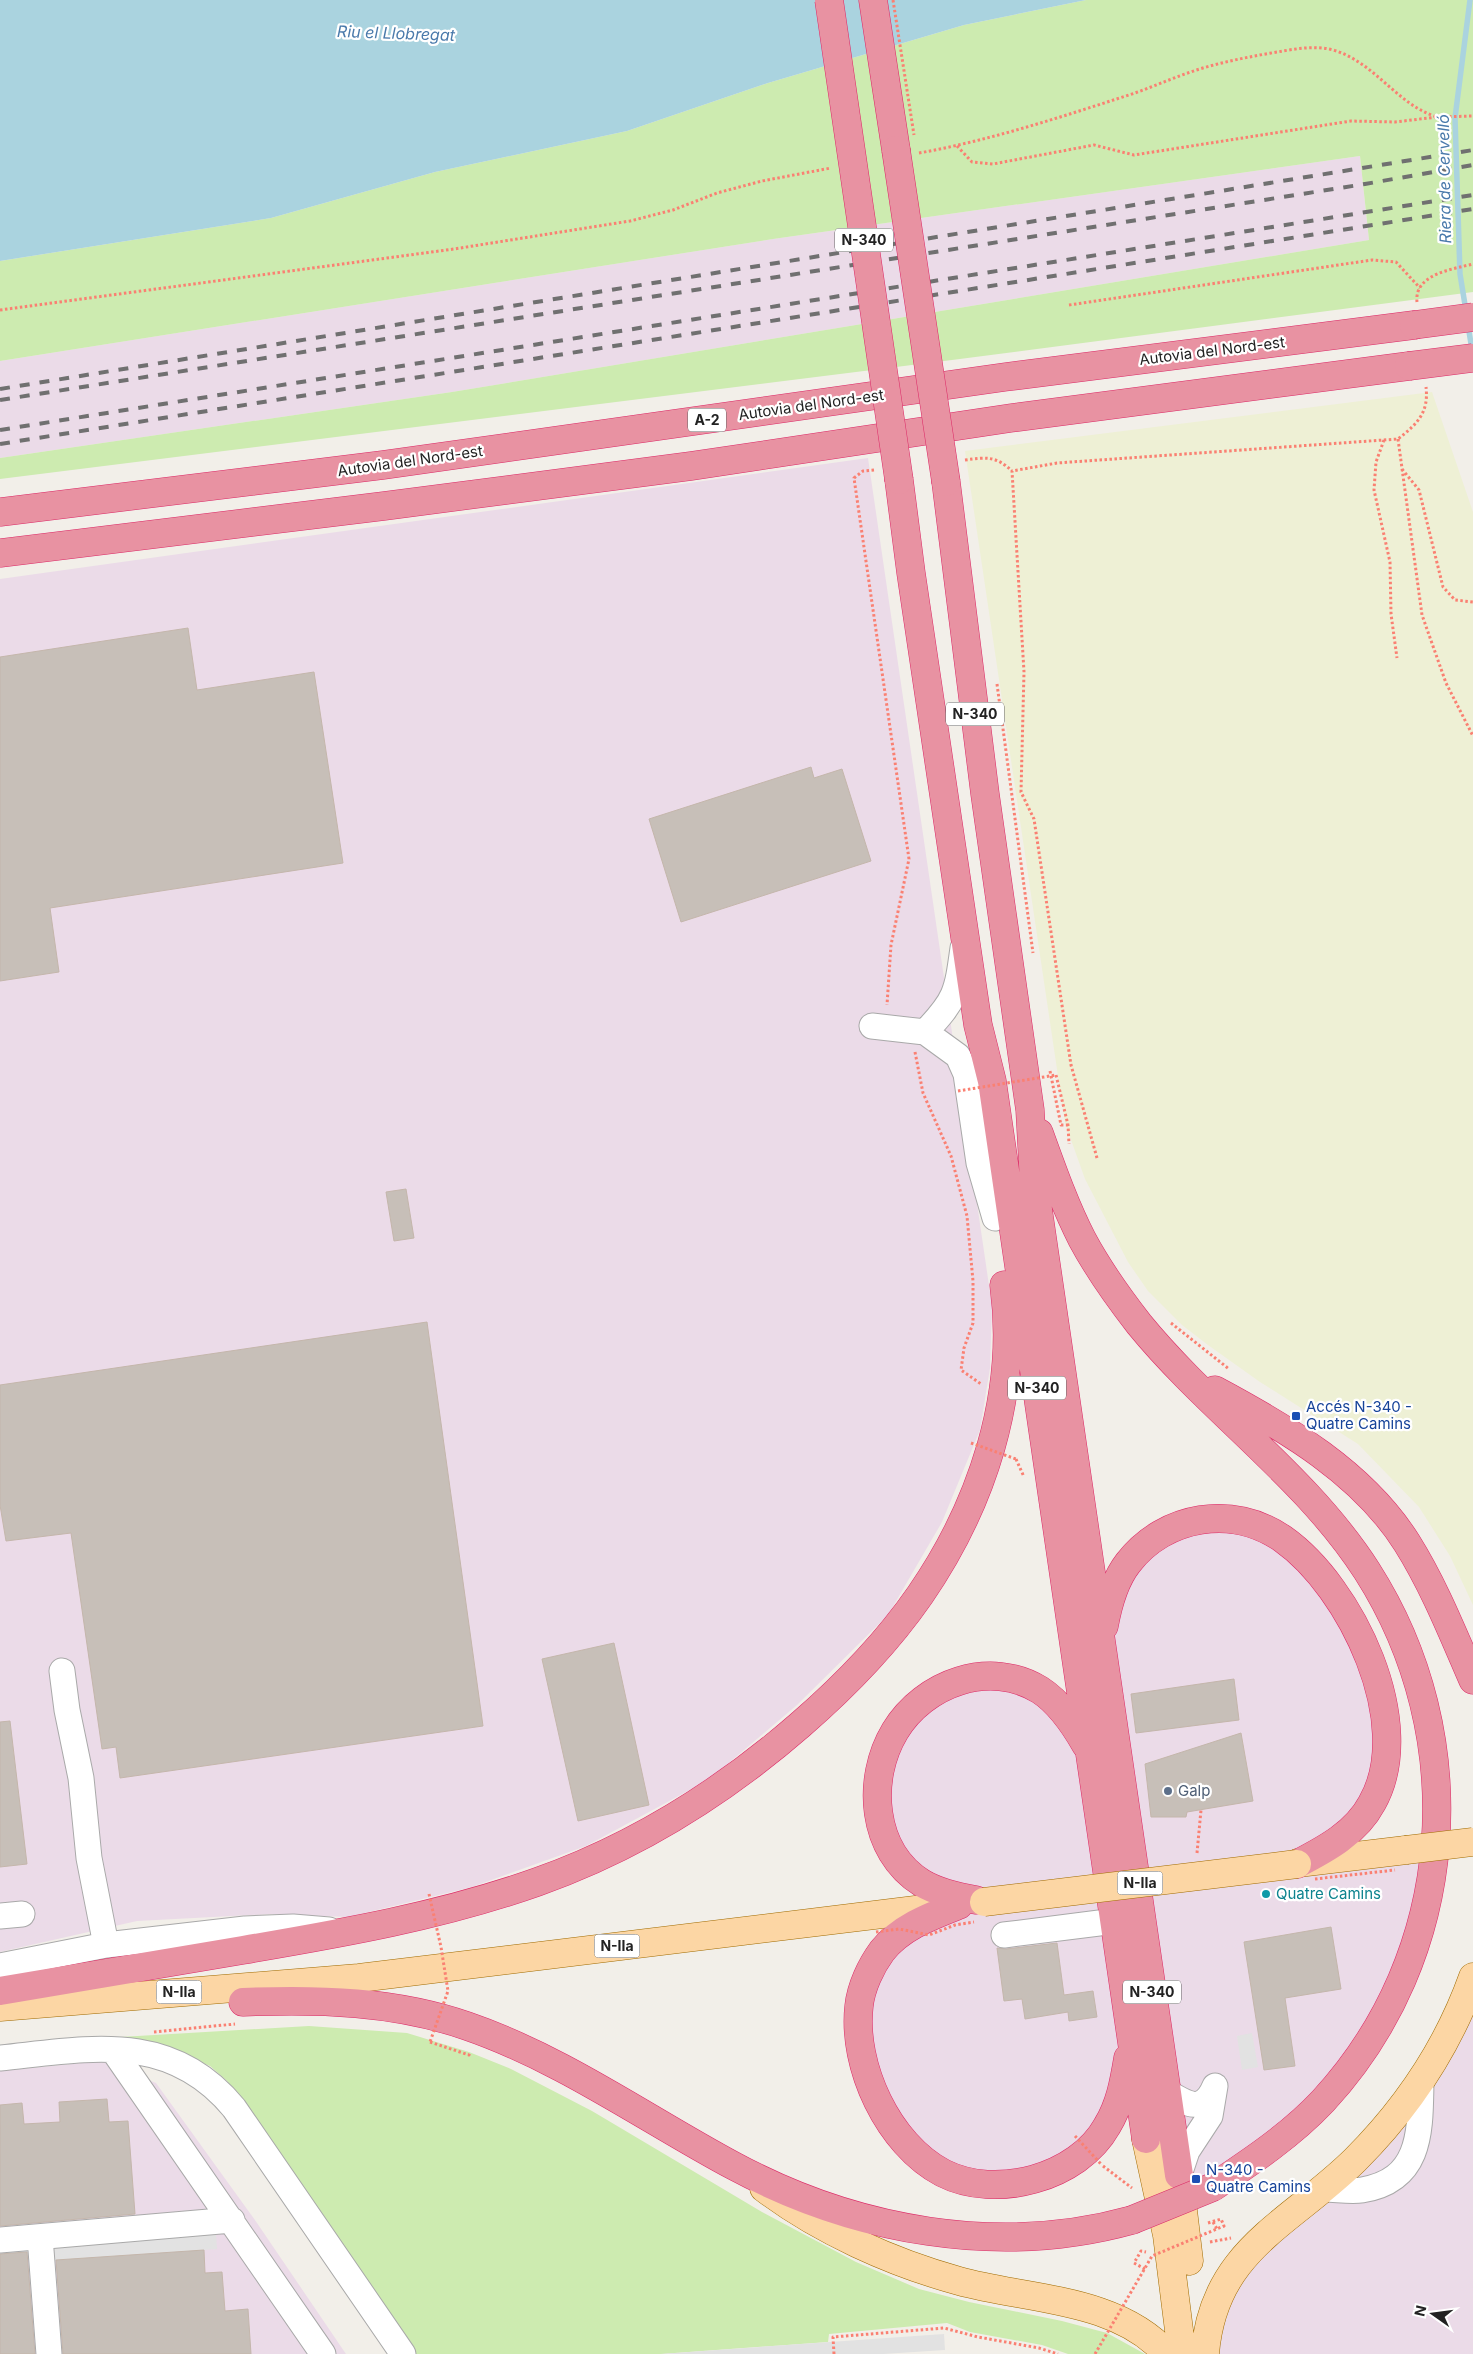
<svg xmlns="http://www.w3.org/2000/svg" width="1473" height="2354" viewBox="0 0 1473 2354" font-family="Inter,sans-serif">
  <rect width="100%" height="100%" fill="#f2efe9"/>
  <path fill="#ebdbe8" d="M1360 156 1369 240 452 392 0 458V361L773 239Z
    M868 458 992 1306 990 1368 980 1430 942 1522 888 1615 797 1705 710 1779 586 1846 472 1887 348 1917 272 1914 137 1921 0 1952V579Z
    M1265 1529 1357 1634 1385 1769 1323 1850 1434 1847 1431 1885 1349 2070 1191 2198 1131 2036 1095 2144 983 2183 898 2133 859 2004 935 1890 880 1824 905 1717 1005 1677 1076 1728 1108 1607 1166 1530Z
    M1473 1977V2354H1205L1219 2294 1354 2161Z
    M102 2061 156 2083 257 2223 346 2354H0V2071Z"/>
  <path fill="#eef0d5" d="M1432 392 1473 512V1605L1450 1556 1419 1507 1358 1444 1260 1382 1208 1345 1182 1325 1148 1291 1128 1262 1085 1179 1065 1123 965 451Z"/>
  <path fill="#cdebb0" d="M1086 0H1473V292L952 360 0 479V458L452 392 1369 240 1360 156 773 239 0 361V261L271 218 435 172 627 131 768 83 964 25Z
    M309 2026 407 2033 469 2052 511 2069 592 2111 762 2212 856 2262 919 2289 969 2302 1062 2321 1107 2333 1145 2354H1068L1042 2345 970 2332 947 2323 829 2334 828 2342 661 2354H416L227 2081 210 2066 177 2052 120 2037Z"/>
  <path fill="#e2e2e2" d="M1252 2033 1258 2067 1242 2070 1237 2036Z
    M216 2233 217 2249 51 2261 38 2259 0 2262V2247Z
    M944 2334 945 2350 883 2354H661Z"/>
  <path fill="#aad3df" d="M0 0H1086L964 25 768 83 627 131 435 172 271 218 0 261Z"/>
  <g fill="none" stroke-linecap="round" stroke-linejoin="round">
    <path stroke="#aad3df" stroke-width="5.5" d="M1466 311 1460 274 1455 118 1470 0
      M1468 325 1472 350"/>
  </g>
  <path fill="#c7bfb8" stroke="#c4b6ab" d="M188 628 197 690 314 672 343 863 50 908 59 972 0 981V657Z
    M811 767 814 778 842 769 871 861 681 922 649 819Z
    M406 1189 414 1238 394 1241 386 1192Z
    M427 1322 483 1726 120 1778 116 1747 102 1749 71 1533 6 1541 0 1505V1385Z
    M614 1643 649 1805 578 1821 542 1659Z
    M1234 1679 1239 1720 1136 1733 1131 1694Z
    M10 1721 27 1864 0 1867V1722Z
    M1241 1733 1253 1801 1187 1812 1186 1817H1151L1145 1764Z
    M1331 1927 1341 1989 1285 1998 1295 2066 1264 2070 1244 1942Z
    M1057 1943 1064 1995 1093 1991 1097 2017 1069 2021 1068 2012 1025 2019 1022 1999 1004 2001 997 1948 1006 1949Z
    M107 2099 109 2122 128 2121 135 2214 0 2226V2105L22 2103 24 2124 60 2122 59 2102Z
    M204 2250 205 2273 222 2272 225 2311 248 2309 251 2354H63L56 2260Z
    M27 2252 35 2354H0V2254Z"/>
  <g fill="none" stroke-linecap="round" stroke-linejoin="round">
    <defs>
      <path id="minor" d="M872 1026 925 1032 958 1056 966 1074 979 1163 995 1218
        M925 1032C956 1000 957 992 963 948
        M0 1916 22 1914
        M1004 1935 1115 1921
        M106 1945 245 1929 293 1927 329 1930
        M0 1966 106 1945 89 1858 81 1778 67 1710 62 1671
        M113 2050 323 2354
        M0 2058C88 2049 170 2030 234 2108L403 2354
        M1167 2092C1188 2105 1203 2114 1215 2086L1210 2116 1187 2151 1179 2175
        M1324 2189C1336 2189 1350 2192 1362 2190 1422 2180 1420 2131 1421 2082
        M40 2237 49 2354
        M0 2240 232 2220"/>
      <path id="major" d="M1298 1863 1406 1850
        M0 2007 359 1978 948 1906
        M1146 2139 1167 2235 1182 2354
        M1179 2177 1189 2261
        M764 2188C819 2230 893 2263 959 2281 1027 2300 1116 2297 1167 2354
        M1205 2354C1213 2250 1289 2225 1355 2160 1407 2108 1448 2047 1473 1977"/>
      <path id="highway" d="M873 0 896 150
        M899 480 911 573 978 1025 992 1081 1146 2139
        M946 482 985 794 1030 1110 1034 1182 1179 2175
        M0 512 383 465 1005 377 1414 325
        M0 553 384 506 691 466 1011 418 1409 366
        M1039 1133C1052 1169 1065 1206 1082 1239 1098 1269 1118 1297 1139 1324 1210 1411 1306 1476 1367 1571 1473 1737 1458 1955 1323 2101 1291 2135 1252 2161 1213 2187
        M1215 1390C1286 1428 1363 1473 1407 1543 1434 1586 1453 1634 1473 1680
        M1104 1626C1108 1604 1114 1581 1128 1563 1165 1515 1233 1504 1283 1539 1351 1587 1417 1724 1372 1803 1356 1833 1326 1849 1297 1864
        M976 1900C958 1897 939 1893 922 1883 871 1851 866 1779 895 1731 924 1683 990 1659 1040 1690 1060 1703 1074 1724 1086 1745
        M959 1905C931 1916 901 1927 882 1951 871 1966 861 1987 859 2006 852 2066 888 2144 943 2173 996 2200 1078 2178 1107 2126 1120 2105 1124 2082 1128 2058
        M0 1991C81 1977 162 1963 243 1950 343 1933 441 1916 537 1882 633 1848 723 1792 800 1725 845 1686 886 1644 920 1595 982 1505 1019 1394 1004 1285
        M243 2002C319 1999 395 2001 467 2026 563 2059 646 2119 734 2166 855 2231 999 2257 1132 2220"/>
    </defs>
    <use href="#minor" stroke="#a9a9a9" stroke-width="27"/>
    <use href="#major" stroke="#a06b00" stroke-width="29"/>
    <use href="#highway" stroke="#dc2a67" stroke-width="29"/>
    <path stroke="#fa8072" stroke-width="3" stroke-dasharray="2.5 2.5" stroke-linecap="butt" d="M957 146 972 162 993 164 1094 145 1134 155 1351 121 1395 122 1437 117 1473 116
      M919 153C992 140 1064 116 1135 93 1160 84 1184 73 1210 66 1232 60 1254 56 1277 52 1295 49 1315 45 1333 50 1375 62 1397 105 1437 117
      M1417 302C1414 274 1453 269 1473 264
      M1069 305 1372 260 1396 262 1420 288
      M0 310 454 249 630 221 673 210 717 193 762 181 831 168
      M1398 439 1422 615 1446 683 1473 736
      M1384 440 1376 462 1374 490 1390 562 1391 614 1397 658
      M965 460C987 457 996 456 1012 471
      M1402 469 1419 490 1443 587 1455 600 1473 602
      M874 470 863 471 854 478 909 859 891 945 887 1005
      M997 684 1033 953
      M915 1052 923 1093 951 1156 967 1216 973 1281V1323L964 1348 961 1370 981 1384
      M1050 1071 1061 1125H1068
      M1056 1075 1068 1125 1069 1144
      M1097 1158 1071 1065 1034 819 1021 792 1024 672 1012 471 1057 463 1398 439C1417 424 1429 413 1426 387
      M1171 1323 1229 1369
      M1016 1459 1024 1477
      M1197 1853 1201 1810
      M154 2032 235 2024
      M430 2042 469 2055 470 2052
      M1103 2166 1132 2188
      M1213 2222 1217 2229
      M1208 2223 1221 2219
      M1210 2242 1231 2238
      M1145 2269 1134 2263 1141 2251 1146 2252
      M834 2354 833 2337 944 2328 978 2337 1039 2348 1058 2354"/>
    <use href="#minor" stroke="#fff" stroke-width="25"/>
    <use href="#major" stroke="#fcd6a4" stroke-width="28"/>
    <use href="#highway" stroke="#e892a2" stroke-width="28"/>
    <path stroke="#707070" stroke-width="4" stroke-dasharray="10 10" stroke-linecap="butt" d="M0 389 1473 150
      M0 400 1365 184 1473 165
      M0 430 1473 195
      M0 444 1473 209"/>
    <defs>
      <path id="major-bridge" d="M1406 1850 1473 1842
        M984 1902 1297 1864"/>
      <path id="highway-bridge" d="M829 0 899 480
        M896 150 946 482
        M1414 325 1473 317
        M1409 366 1473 358
        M1132 2220 1213 2187"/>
    </defs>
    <use href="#major-bridge" stroke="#a06b00" stroke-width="29" stroke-linecap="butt"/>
    <use href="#highway-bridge" stroke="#dc2a67" stroke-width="29" stroke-linecap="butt"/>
    <path stroke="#fa8072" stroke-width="3" stroke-dasharray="2.5 2.5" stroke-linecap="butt" d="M893 0 914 135
      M958 1091 1056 1075
      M971 1443 1016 1459
      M1315 1879 1395 1870
      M429 1894 441 1947 448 1991 430 2042
      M876 1932 899 1929 929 1935 955 1925 974 1922
      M1075 2136 1101 2164
      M1095 2354 1152 2256 1224 2226 1221 2219"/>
    <use href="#major-bridge" stroke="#fcd6a4" stroke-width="28"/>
    <use href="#highway-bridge" stroke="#e892a2" stroke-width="28"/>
  </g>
  <g fill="#1a4fb4" stroke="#fff" stroke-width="2">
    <rect x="1291" y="1411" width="10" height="10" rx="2.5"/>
    <rect x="1191" y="2174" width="10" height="10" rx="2.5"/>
  </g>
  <circle fill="#5c6f8a" stroke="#fff" stroke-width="2" cx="1168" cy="1791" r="5"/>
  <circle fill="#0f9aa8" stroke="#fff" stroke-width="2" cx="1266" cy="1894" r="5"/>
  <g text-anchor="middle" stroke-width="4.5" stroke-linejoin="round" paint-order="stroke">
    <g fill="#fff" stroke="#646464" stroke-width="1">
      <rect x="835" y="228.5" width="58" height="23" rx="4"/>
      <rect x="688" y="408.5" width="38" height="23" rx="4"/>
      <rect x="946" y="702.5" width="58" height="23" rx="4"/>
      <rect x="1008" y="1376.5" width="58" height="23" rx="4"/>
      <rect x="1117.5" y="1871.5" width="45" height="23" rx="4"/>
      <rect x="594.5" y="1934.5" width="45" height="23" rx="4"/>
      <rect x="156.5" y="1980.5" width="45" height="23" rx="4"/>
      <rect x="1123" y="1980.5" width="58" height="23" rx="4"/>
    </g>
    <g font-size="14" font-weight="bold" fill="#222">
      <text x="864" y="245">N-340</text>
      <text x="707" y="425">A-2</text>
      <text x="975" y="719">N-340</text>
      <text x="1037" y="1393">N-340</text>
      <text x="1140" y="1888">N-IIa</text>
      <text x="617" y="1951">N-IIa</text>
      <text x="179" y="1997">N-IIa</text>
      <text x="1152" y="1997">N-340</text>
    </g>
    <g font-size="15" fill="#222" stroke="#fff">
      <text transform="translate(1212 351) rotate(-7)" y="5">Autovia del Nord-est</text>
      <text transform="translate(811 405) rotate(-8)" y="5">Autovia del Nord-est</text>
      <text transform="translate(410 461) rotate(-8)" y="5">Autovia del Nord-est</text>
    </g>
    <g font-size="15" fill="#164399" stroke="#fff" text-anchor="start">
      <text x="1306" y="1412">Accés N-340 -<tspan x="1306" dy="17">Quatre Camins</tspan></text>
      <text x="1206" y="2175">N-340 -<tspan x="1206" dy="17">Quatre Camins</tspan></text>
    </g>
    <g font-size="15" fill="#4e5e75" stroke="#fff" text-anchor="start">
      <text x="1178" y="1796">Galp</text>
    </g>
    <g font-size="15" fill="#0d838f" stroke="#fff" text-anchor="start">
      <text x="1276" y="1899">Quatre Camins</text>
    </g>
    <g font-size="16" font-style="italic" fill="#4a7aab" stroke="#fff">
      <text transform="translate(396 33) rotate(2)" y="6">Riu el Llobregat</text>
      <text transform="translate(1444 179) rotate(-91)" y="6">Riera de Cervelló</text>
    </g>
  </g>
  <g transform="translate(1433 2314) rotate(284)" stroke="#ffffff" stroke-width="4" paint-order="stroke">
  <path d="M0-4L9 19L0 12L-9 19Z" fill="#222222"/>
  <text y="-8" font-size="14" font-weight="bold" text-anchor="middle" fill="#222222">N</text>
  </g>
</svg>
